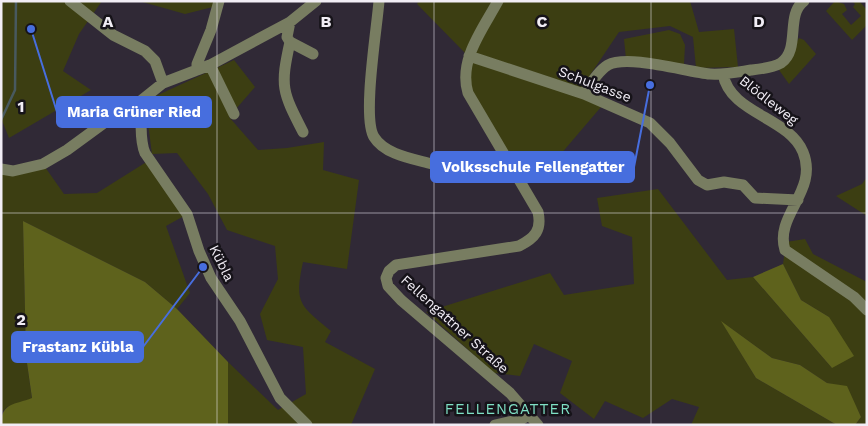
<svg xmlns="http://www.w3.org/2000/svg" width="868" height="426" viewBox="0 0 868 426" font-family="'Work Sans',sans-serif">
  <rect width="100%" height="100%" fill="#302936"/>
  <path fill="#3c3e12" d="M1 1H102L79 34 63 71 91 90 9 138 1 118Z
    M139 1H214L213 7 185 14Z
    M419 1H690L699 32 734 29 738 67 696 68 693 37 670 26 619 32 582 87 601 107 560 155 512 179 469 103 466 54 417 4Z
    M835 1 844 4 847 10 842 14 851 25 861 16 853 7 855 4 852 1H859L867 10V25L852 40 826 11Z
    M669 30 680 34 685 45 684 64 626 59 624 39Z
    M799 38 804 40 816 54 789 84 779 70Z
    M234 60 255 87 229 117 258 150 287 148 324 142 323 170 359 180 347 269 303 262C294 304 300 305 331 331L325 342 375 369 351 425H228V362L278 410 306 394 303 347 267 340 260 314 278 279 275 246 227 230 208 194 177 153 152 154 145 101Z
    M148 161 184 216 166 226 190 293 177 309 145 282 23 221 26 356 32 399 7 407 1 413V173L45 167 64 194 97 193Z
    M867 177V216L836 196 862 184Z
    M658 189 727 280 753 277 832 368 829 317 801 300 783 264 786 242 805 239 813 254 867 282V425H855L861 417 846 387 827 383 800 365 772 358 722 322 756 378 837 425H691L699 407 672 399 643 418 605 401 594 419 560 393 572 361 534 344 520 376 494 373 426 312 550 273 564 295 634 284 632 237 602 226 597 198Z"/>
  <path fill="#5e621c" d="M23 221 145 282 177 309 228 362V425H1C1 402 15 405 32 398L26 356Z
    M783 264 801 300 829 317 854 356 832 368 753 277Z
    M721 321 772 358 800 365 827 383 847 386 861 417 855 425H837L756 378Z"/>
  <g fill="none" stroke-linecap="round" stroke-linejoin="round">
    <path stroke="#48595f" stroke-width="2.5" d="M1 120 15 90 16 1"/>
    <path stroke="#787d61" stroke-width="11" d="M70 1 113 35 145 51 155 61 163 83
      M379 1C377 28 362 118 374 137 385 155 414 159 432 164 466 174 475 181 508 163
      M498 1C483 29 458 60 468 93L538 212C542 230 535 238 519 246L396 265 389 271 386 278 388 286 401 300 510 393 538 425
      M290 22 287 37 290 42C280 87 282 91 303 132
      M290 42 313 54
      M469 56 584 94 650 123 670 143 698 180 707 185 724 182 743 185 755 198 798 200
      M210 65 234 114
      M197 70V64L211 30 219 1
      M723 74C730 114 789 117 803 152 819 191 774 215 785 250L854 297 867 310
      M584 94C590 84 598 71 608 65 628 54 687 72 710 74 724 75 738 72 751 70 761 69 772 68 781 63 801 49 785 15 804 1
      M138 103C144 119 138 137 145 153L187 214 199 251 211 278 240 321 280 398 307 425
      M1 169 13 171 43 164 67 150 119 112 138 103 163 83 210 65 290 22 316 1
      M495 425 522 419 530 414"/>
  </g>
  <path fill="none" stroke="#f1edf5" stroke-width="1" stroke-opacity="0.55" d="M217 1V425M434 1V425M651 1V425M1 213H867"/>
  <g text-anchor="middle" stroke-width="5" stroke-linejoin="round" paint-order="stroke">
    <g font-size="14" fill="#f1edf5" stroke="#161319">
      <text transform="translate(595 84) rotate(21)" y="5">Schulgasse</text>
      <text transform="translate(769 100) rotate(38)" y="5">Blödleweg</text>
      <text transform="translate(222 263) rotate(64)" y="5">Kübla</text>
      <text transform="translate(455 324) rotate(42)" y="5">Fellengattner Straße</text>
    </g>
    <g font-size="15" letter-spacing="1" fill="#7fe0c5" stroke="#161319">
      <text x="508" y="414">FELLENGATTER</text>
    </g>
  </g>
  <g font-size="16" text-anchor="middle" font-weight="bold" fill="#f1edf5" stroke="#161319" stroke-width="5" stroke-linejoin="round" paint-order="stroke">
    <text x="108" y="27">A</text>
    <text x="326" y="27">B</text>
    <text x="542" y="27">C</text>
    <text x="759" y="27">D</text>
    <text x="21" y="112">1</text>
    <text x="21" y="325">2</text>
  </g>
  <path fill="none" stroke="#476ede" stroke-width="2" d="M31 29L57 112M650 85L634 167M203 267L143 347"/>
  <g fill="#476ede" stroke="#161319" stroke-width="2">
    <circle cx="31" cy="29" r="5"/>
    <circle cx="650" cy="85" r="5"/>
    <circle cx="203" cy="267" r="5"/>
  </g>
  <g fill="#476ede" stroke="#476ede" stroke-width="2">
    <rect x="57" y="97" width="154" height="30" rx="5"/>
    <rect x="431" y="152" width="203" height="30" rx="5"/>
    <rect x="12" y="332" width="131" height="30" rx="5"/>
  </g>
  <g font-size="15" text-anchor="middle" font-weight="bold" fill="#fff">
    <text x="134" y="117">Maria Grüner Ried</text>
    <text x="533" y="172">Volksschule Fellengatter</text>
    <text x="78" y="352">Frastanz Kübla</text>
  </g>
  <rect width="868" height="426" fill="none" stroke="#f1edf5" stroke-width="5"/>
</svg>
